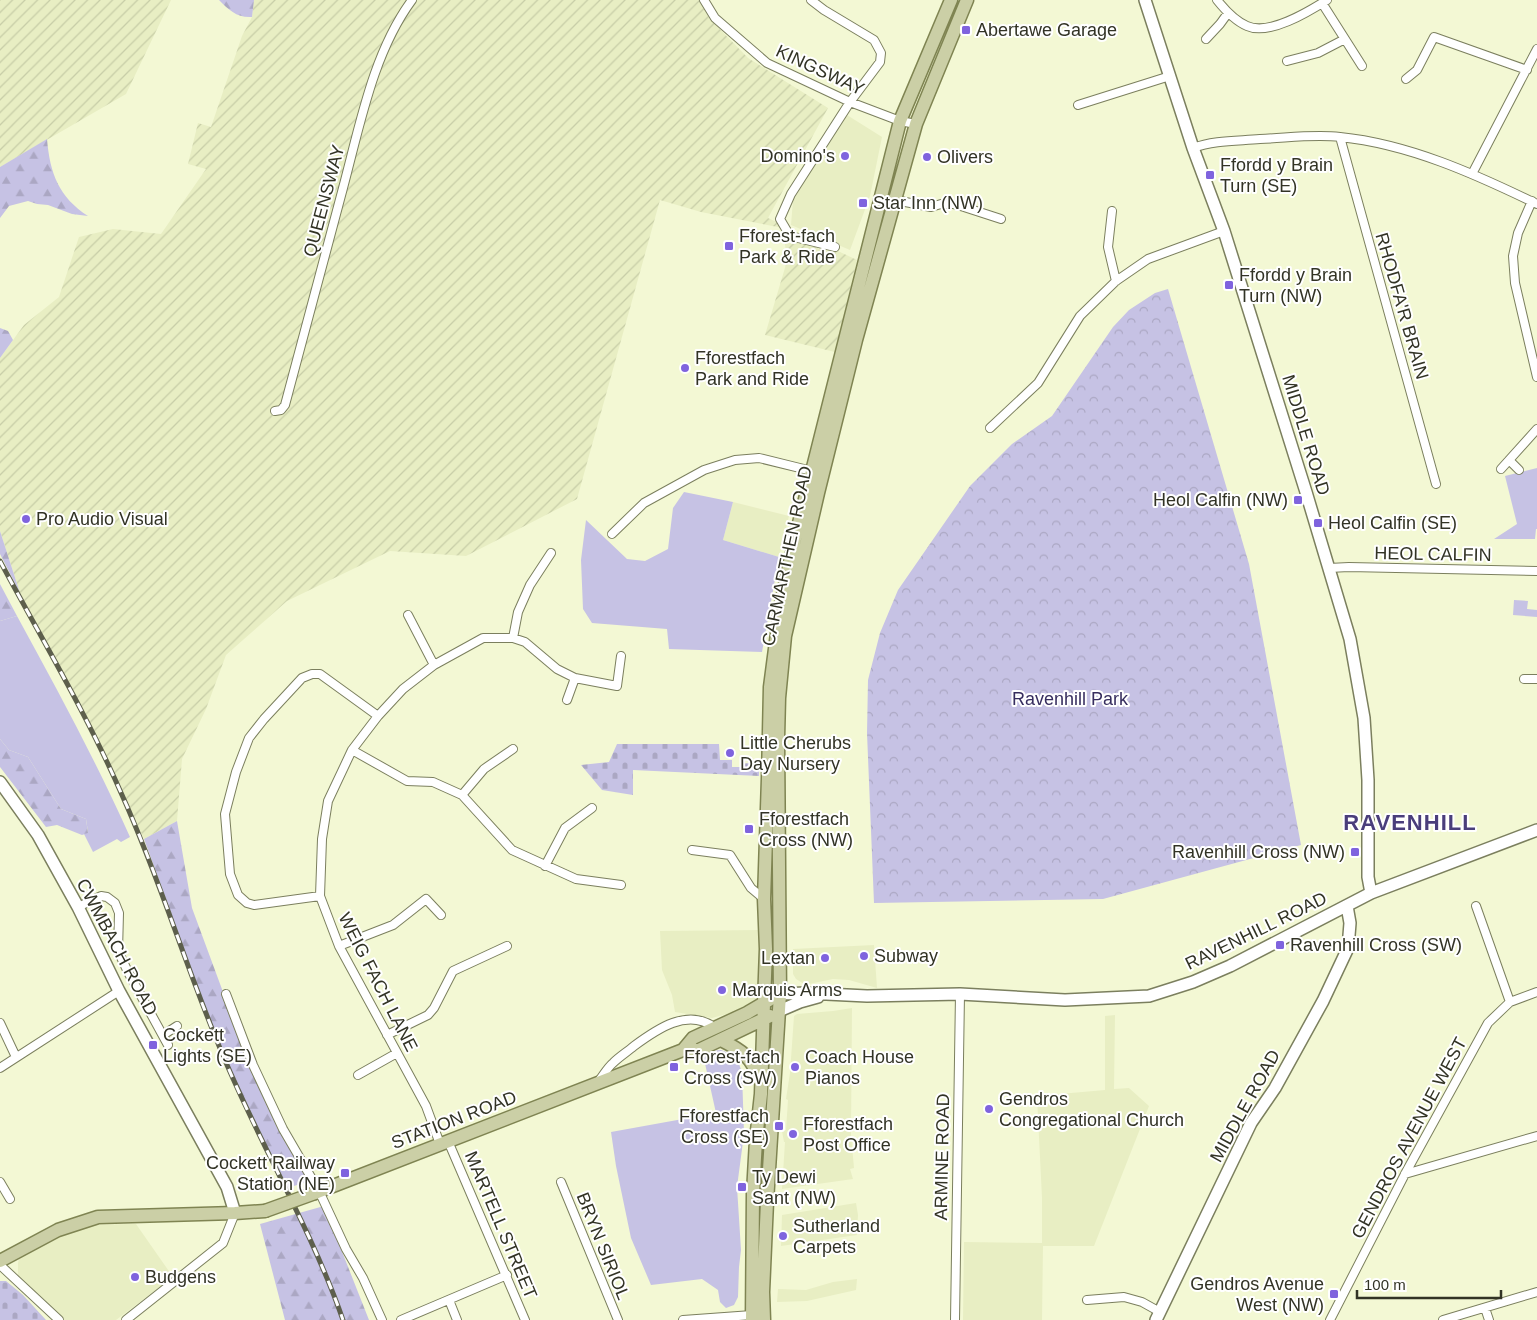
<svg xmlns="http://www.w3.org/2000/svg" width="1537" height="1320" viewBox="0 0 1537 1320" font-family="Helvetica,sans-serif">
  <defs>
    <pattern id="industrial-furrows" width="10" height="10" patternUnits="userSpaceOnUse" patternTransform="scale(1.25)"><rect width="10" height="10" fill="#e8eec3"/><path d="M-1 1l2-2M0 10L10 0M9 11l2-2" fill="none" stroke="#c7cda7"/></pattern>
    <pattern id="forest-firs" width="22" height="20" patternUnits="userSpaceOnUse" patternTransform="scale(1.25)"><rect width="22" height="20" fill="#c6c2e4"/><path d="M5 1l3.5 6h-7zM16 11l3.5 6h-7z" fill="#aba7c3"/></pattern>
    <pattern id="cemetery-stones" width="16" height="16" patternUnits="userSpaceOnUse" patternTransform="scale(1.25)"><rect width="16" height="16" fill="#c6c2e4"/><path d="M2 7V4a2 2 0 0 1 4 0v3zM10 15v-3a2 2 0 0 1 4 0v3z" fill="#aba7c3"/></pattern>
    <pattern id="park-crowns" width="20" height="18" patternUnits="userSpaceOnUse" patternTransform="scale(1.25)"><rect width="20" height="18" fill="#c6c2e4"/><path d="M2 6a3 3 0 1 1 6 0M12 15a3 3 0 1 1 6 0" fill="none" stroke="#aba7c3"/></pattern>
  </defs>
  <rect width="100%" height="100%" fill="#f3f8d4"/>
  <path fill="#e8eec3" d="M847 115 882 137 870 196 850 250 791 225 793 200Z
    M733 502 789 516 779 557 723 540Z
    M760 930 758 986 756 999 734 1012 712 1018 675 1012 672 995 662 970 660 931Z
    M874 945 877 988 849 980 833 979 809 984H804L796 979 793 974V949Z
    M852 1008 851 1135 854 1168 850 1169 853 1179 782 1189 785 1142H784L782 1131 786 1130 788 1100 786 1099 790 1073 794 1016 797 1014 833 1011Z
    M1115 1015 1114 1089 1129 1088 1149 1106 1094 1246H1043L1042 1320H963L964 1242 1042 1243V1198L1037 1096 1105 1090V1016Z
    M856 1203 858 1215 857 1235 781 1246 782 1215Z
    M126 1224H136L173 1277 116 1320H64L18 1275V1263L20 1254 64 1231 92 1225Z
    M857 1279 856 1290 807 1301 777 1302 778 1289 806 1290 833 1282Z"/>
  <path fill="url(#industrial-furrows)" d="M0 0H171L126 94 0 167Z
    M254 0H699L709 18 748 58 828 108 768 218 857 260 835 352 765 335 787 261 783 228 701 212 660 200 577 499 466 556 390 551 287 601 226 655 206 709 182 759 177 821 144 839 82 707 20 593 0 531V358L24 325 59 297 79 237 113 229 161 234 206 169 188 164 198 123 211 127 242 36 252 17Z"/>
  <path fill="#c6c2e4" d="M1537 468V529H1536L1535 539H1494L1517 524 1505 476Z
    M684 492 733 502 723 540 779 557 762 652 669 649 667 629 592 623 583 609 581 560 586 520 627 559 645 561 668 549 673 508Z
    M1514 600 1528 601 1527 609 1537 610V617L1513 615Z
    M17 616C57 689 96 761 130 837L121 842 117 839 93 852 84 834 88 832 86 819 61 809 28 757 9 750 0 739V621Z
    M721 1050 729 1053 737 1059 742 1072 744 1134 737 1187 741 1250 739 1267 738 1297 734 1305 726 1308 720 1302 718 1290 702 1279 651 1285 631 1238 616 1166 611 1132 716 1113 704 1059 706 1054 711 1051Z"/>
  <path fill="url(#forest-firs)" d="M219 0H254L252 17C237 18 229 10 219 0Z
    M47 139C50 174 59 197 88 216L72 214 48 205 37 204 28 201 9 206 0 218V167Z
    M0 328 8 331 13 340 0 358Z
    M0 531 20 593 0 554Z
    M0 584 17 616 0 621Z
    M0 739 9 750 28 757 61 809 86 819 88 833 82 835 57 825 46 827 0 767Z
    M177 821 192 908 250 1065 310 1181 284 1189 253 1125 222 1050 196 982 144 839Z
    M324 1206 369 1320H285L260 1224Z"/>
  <path fill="url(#cemetery-stones)" d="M617 744H719L720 760H732V767H740V764L759 762V776L633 770V795L602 790 581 765 609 762Z
    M0 1281H6L23 1295 46 1320H0Z"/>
  <path fill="url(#park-crowns)" d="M1168 289 1249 564 1301 845 1103 899 874 903 867 733 868 680 880 633 898 590 970 486 1012 444 1052 416 1113 327 1129 310 1155 293Z"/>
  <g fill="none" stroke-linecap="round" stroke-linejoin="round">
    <defs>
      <path id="street" d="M704 0 715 18 767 63 850 102 900 121 916 124
        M811 0 824 10 874 40 881 53 880 62 850 102 791 194 780 219 790 236 835 247
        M1217 0C1225 10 1235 21 1247 26 1269 36 1308 12 1327 0
        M1322 3 1362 66
        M1206 39 1220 24 1228 13
        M1287 61 1318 53 1345 39
        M1406 79 1417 70 1434 37 1527 70
        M1078 105 1170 76
        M1340 137 1436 484
        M1193 148C1214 140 1238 141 1260 139 1287 138 1314 134 1340 137 1409 144 1475 174 1537 204
        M1472 174 1537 49
        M895 200 931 207 941 204H953L964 207 1001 219
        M1532 201 1518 233 1513 256 1515 283 1537 377
        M1112 211 1108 247 1116 281
        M275 411 281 410 285 405C304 333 324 260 343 188 360 125 373 53 412 0
        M990 428 1038 383 1080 316 1116 281 1148 259 1224 231
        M1509 460 1519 470
        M1501 469 1537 429
        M612 534 644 503 704 470 735 460 759 458 812 471
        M1329 568 1349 567 1537 571
        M408 615 434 665
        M513 638 518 612 530 585 551 553
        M1524 679H1537
        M567 700 575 678
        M352 750 407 781 433 782 462 795 512 850 576 879 621 885
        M462 795 484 769 513 749
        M692 850 730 855 751 888 764 899
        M545 866 565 828 592 808
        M320 896 254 905 247 903 238 895 230 874 225 814 236 772 249 738 264 719 302 678 312 674H320L378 716
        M1476 906 1510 1002
        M78 907 101 896 107 897 115 903 119 913 118 951 128 972 168 1045
        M339 946 393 925 426 899 441 915
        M226 994 253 1065 283 1129 319 1191 346 1249 363 1278 382 1320
        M0 1023 16 1057
        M163 1035 177 1026
        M387 1035 428 1015 434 1008 453 971 507 946
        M0 1068 119 991
        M358 1075 397 1053
        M598 1082C603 1076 607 1068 613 1063 619 1057 627 1052 634 1046 657 1029 687 1008 714 1027
        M448 1141 525 1320
        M440 1144 426 1106 339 946 320 896 322 839 328 801 352 750 378 716 403 689 434 665 483 638H513L525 642 557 669 575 678 617 686 621 656
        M1405 1174 1537 1136
        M0 1182 10 1199
        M561 1182 618 1320
        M0 1265 59 1320
        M449 1300 457 1320
        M1087 1300 1124 1297 1142 1302 1160 1312
        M1485 1308 1489 1320
        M126 1320 223 1243 235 1213
        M401 1320 507 1275
        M683 1320 752 1315
        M955 1320 960 994
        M1330 1320 1405 1174 1488 1023 1510 1002 1537 992
        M1443 1320 1537 1292"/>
      <path id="secondary" d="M1145 0 1193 148 1224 231 1306 492 1350 639 1364 718 1368 780V877L1371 893
        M0 782 38 835 78 907 119 991 227 1187 235 1213
        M780 994 806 993 867 996 960 994 1065 1000 1149 996 1193 982 1230 966 1371 893 1537 830
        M779 1011 800 1002 818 997
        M1156 1320 1251 1123 1275 1088 1323 1001 1348 948 1350 923 1347 906"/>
      <path id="primary" d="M721 1040C741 1050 752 1057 759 1079
        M683 1050 693 1038 747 1013 769 1000
        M315 1193 683 1050H699L770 1016
        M0 1261 58 1230 98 1217 235 1213 265 1211
        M752 1320 753 1193 756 1140 761 1094 764 1003 766 949 764 899 768 778 770 687 781 603 795 539 900 121 951 0
        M764 1320 763 1292 767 1202 780 994 778 738 779 698 785 636 818 493 856 340 916 124 967 0"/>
    </defs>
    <use href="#street" stroke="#7b7f5e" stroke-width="10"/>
    <use href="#secondary" stroke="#7b7f5e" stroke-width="14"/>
    <use href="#primary" stroke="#7f8452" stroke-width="15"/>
    <use href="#street" stroke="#fff" stroke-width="8"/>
    <use href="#secondary" stroke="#fff" stroke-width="11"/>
    <use href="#primary" stroke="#cbcfa6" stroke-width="12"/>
    <defs>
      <path id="rail" d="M0 561C41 638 87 714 122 795 160 879 186 968 222 1053 259 1143 311 1228 343 1320"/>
    </defs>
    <use href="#rail" stroke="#5d5f4c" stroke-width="5"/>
    <use href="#rail" stroke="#fff" stroke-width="3" stroke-dasharray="9" stroke-linecap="butt"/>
    <defs>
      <path id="primary-bridge" d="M265 1211 315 1193"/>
    </defs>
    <use href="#primary-bridge" stroke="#7f8452" stroke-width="15" stroke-linecap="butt"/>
    <use href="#primary-bridge" stroke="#cbcfa6" stroke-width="12"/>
  </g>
  <g fill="#7f63de" stroke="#fff" stroke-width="2">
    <rect x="961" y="25" width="10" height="10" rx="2.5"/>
    <circle cx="845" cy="156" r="5"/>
    <circle cx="927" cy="157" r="5"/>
    <rect x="1205" y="170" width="10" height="10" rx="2.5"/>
    <rect x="858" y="198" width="10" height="10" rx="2.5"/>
    <rect x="724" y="241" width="10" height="10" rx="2.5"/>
    <rect x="1224" y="280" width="10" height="10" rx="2.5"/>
    <circle cx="685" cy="368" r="5"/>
    <rect x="1293" y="495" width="10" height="10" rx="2.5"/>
    <circle cx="26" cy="519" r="5"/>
    <rect x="1313" y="518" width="10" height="10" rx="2.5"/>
    <circle cx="730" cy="753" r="5"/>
    <rect x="744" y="824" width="10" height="10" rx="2.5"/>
    <rect x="1350" y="847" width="10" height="10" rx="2.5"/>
    <rect x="1275" y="940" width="10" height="10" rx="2.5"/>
    <circle cx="864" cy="956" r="5"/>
    <circle cx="825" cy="958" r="5"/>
    <circle cx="722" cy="990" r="5"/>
    <rect x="148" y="1040" width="10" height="10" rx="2.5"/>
    <rect x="669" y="1062" width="10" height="10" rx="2.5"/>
    <circle cx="795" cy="1067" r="5"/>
    <circle cx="989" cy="1109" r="5"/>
    <rect x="774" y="1121" width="10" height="10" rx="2.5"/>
    <circle cx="793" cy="1134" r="5"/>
    <rect x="340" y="1168" width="10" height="10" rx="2.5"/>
    <rect x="737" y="1182" width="10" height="10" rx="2.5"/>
    <circle cx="783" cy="1236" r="5"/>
    <circle cx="135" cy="1277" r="5"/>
    <rect x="1329" y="1289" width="10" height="10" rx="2.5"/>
  </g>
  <g text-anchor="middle" stroke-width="4" stroke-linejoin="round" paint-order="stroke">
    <g font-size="18" fill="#323325" stroke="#fff" text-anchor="start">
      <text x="976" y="36">Abertawe Garage</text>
      <text x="835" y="162" text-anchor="end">Domino's</text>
      <text x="937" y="163">Olivers</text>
      <text x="1220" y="171">Ffordd y Brain<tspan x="1220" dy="21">Turn (SE)</tspan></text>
      <text x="873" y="209">Star Inn (NW)</text>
      <text x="739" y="242">Fforest-fach<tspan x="739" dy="21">Park &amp; Ride</tspan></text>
      <text x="1239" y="281">Ffordd y Brain<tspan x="1239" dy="21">Turn (NW)</tspan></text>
      <text x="695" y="364">Fforestfach<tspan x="695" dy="21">Park and Ride</tspan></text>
      <text x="1288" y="506" text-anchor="end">Heol Calfin (NW)</text>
      <text x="36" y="525">Pro Audio Visual</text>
      <text x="1328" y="529">Heol Calfin (SE)</text>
      <text x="740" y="749">Little Cherubs<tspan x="740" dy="21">Day Nursery</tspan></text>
      <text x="759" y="825">Fforestfach<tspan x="759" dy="21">Cross (NW)</tspan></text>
      <text x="1345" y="858" text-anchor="end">Ravenhill Cross (NW)</text>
      <text x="1290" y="951">Ravenhill Cross (SW)</text>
      <text x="874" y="962">Subway</text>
      <text x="815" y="964" text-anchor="end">Lextan</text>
      <text x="732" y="996">Marquis Arms</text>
      <text x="163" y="1041">Cockett<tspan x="163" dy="21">Lights (SE)</tspan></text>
      <text x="684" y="1063">Fforest-fach<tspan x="684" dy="21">Cross (SW)</tspan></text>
      <text x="805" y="1063">Coach House<tspan x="805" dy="21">Pianos</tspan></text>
      <text x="999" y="1105">Gendros<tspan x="999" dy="21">Congregational Church</tspan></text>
      <text x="769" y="1122" text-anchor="end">Fforestfach<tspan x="769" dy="21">Cross (SE)</tspan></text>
      <text x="803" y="1130">Fforestfach<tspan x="803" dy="21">Post Office</tspan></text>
      <text x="335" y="1169" text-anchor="end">Cockett Railway<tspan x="335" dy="21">Station (NE)</tspan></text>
      <text x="752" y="1183">Ty Dewi<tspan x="752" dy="21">Sant (NW)</tspan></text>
      <text x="793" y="1232">Sutherland<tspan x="793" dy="21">Carpets</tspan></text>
      <text x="145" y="1283">Budgens</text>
      <text x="1324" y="1290" text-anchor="end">Gendros Avenue<tspan x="1324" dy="21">West (NW)</tspan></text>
    </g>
    <g font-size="18" fill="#323325" stroke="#fff">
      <text transform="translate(820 70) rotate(25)" y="6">KINGSWAY</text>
      <text transform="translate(324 201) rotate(-75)" y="6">QUEENSWAY</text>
      <text transform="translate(1402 306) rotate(74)" y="6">RHODFA'R BRAIN</text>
      <text transform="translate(1306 435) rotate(73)" y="6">MIDDLE ROAD</text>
      <text transform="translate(1433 554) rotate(1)" y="6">HEOL CALFIN</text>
      <text transform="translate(787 556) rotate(-78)" y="6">CARMARTHEN ROAD</text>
      <text transform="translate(1256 931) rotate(-26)" y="6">RAVENHILL ROAD</text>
      <text transform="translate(117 947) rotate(62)" y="6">CWMBACH ROAD</text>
      <text transform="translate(378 982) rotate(63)" y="6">WEIG FACH LANE</text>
      <text transform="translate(1245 1106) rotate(-61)" y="6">MIDDLE ROAD</text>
      <text transform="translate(454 1120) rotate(-21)" y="6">STATION ROAD</text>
      <text transform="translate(1409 1138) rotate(-62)" y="6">GENDROS AVENUE WEST</text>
      <text transform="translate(942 1157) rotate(-89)" y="6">ARMINE ROAD</text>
      <text transform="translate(501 1225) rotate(67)" y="6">MARTELL STREET</text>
      <text transform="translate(603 1246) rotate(68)" y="6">BRYN SIRIOL</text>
    </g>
    <g font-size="18" fill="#372e5f" stroke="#fff">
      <text x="1070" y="705">Ravenhill Park</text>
    </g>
    <g font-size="22" font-weight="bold" letter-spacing="1" fill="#4a3e7b" stroke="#fff">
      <text x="1410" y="830">RAVENHILL</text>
    </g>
  </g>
  <path d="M1357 1290v8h144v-8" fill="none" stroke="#323325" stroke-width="2.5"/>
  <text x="1364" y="1290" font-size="15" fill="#323325" stroke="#ffffff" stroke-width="4" paint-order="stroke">100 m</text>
</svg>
